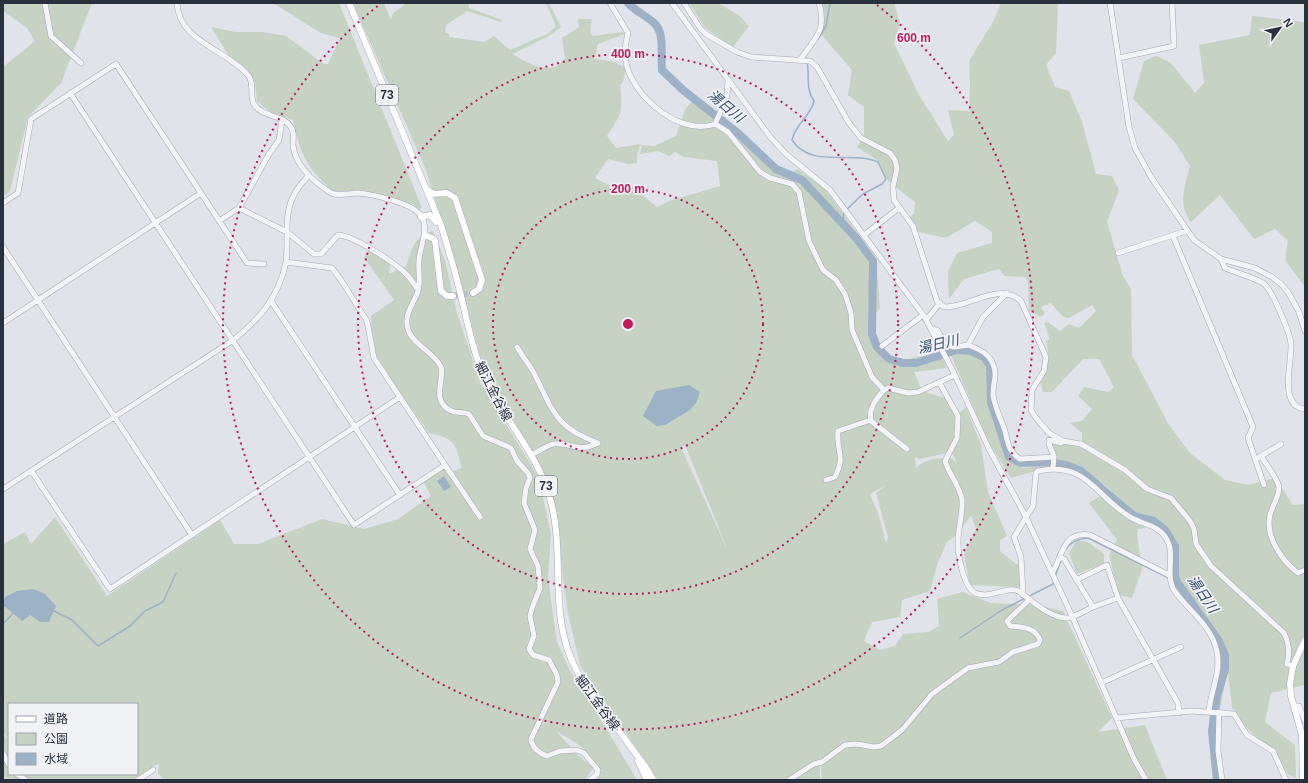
<svg xmlns="http://www.w3.org/2000/svg" width="1308" height="783" viewBox="0 0 1308 783" font-family="Arial,'Noto Sans JP',sans-serif">
  <rect width="100%" height="100%" fill="#e0e3e9"/>
  <path fill="#c6d2c2" fill-rule="evenodd" d="M3 3H92L61 83 28 117 10 191 3 196V67L35 41 27 28 3 11Z
    M273 3H339L422 208 419 209 413 204 353 191H333C307 169 300 153 293 120L271 113 257 101 255 82 251 74 229 56 211 27 235 32H262L286 36 324 64H328L341 36 339 38 321 33Z
    M353 3H384L391 20 393 13 407 3H469V8L502 20 501 22 467 11 446 25 445 32 449 34V37L484 42 494 36 510 50 549 33 556 26 546 3H549L561 27 549 36 513 54C522 61 542 71 555 67 558 66 562 62 565 59L562 38 579 27 578 19H592L590 33 593 36 623 32 625 34 598 44 594 59 617 62 618 65 626 66 623 82 620 85C623 112 622 113 607 136L616 148 641 144 637 154V163L628 164 608 159 595 178 614 188 626 182 657 207 669 201 720 186 717 161 684 157 675 152 670 156 658 151 640 154 642 145 654 146 676 136 685 109 694 100 781 171 792 172 798 169 825 189 876 259 880 308 873 316 877 347 887 357 907 359 940 353 947 368 914 372 922 391 948 399 959 413 966 407 981 445 988 492 1007 536 1000 540V551L1019 566 1020 587 970 585 964 554 976 529 971 515 958 534 947 542 938 562 930 591 902 600 900 617 872 622 864 641 880 650 895 646 903 634 928 632 939 626 937 599 962 592 991 603 1037 605 1063 611 1112 718 1098 732 1145 725 1167 780H822L820 751V780H658L580 665 567 609 552 486 512 422 481 359 465 300 426 170ZM685 445 726 546V547L681 447ZM952 452 957 464 952 458C939 458 926 458 916 468L915 457 920 459ZM886 485 876 493 888 537 886 543 878 513 870 494Z
    M689 3H718L740 16 749 26 733 47 705 28Z
    M817 3H894L900 24 894 43 919 95 948 141 954 135 948 110 969 111 970 84 969 61 994 20 1001 3H1058L1056 53 1046 65 1055 87 1069 91 1082 122 1096 174 1112 176 1119 190 1107 222 1123 276 1131 289 1132 355 1169 425 1190 453 1225 480 1248 485 1275 478 1293 505 1305 504V685L1271 693 1265 722 1295 745 1296 778 1288 774 1274 751 1263 744 1245 726 1232 707 1225 647 1227 674 1219 713 1222 780H1214L1211 765 1209 709 1219 668 1213 636 1182 598 1185 592 1210 623 1203 611 1177 582V544L1162 523 1133 511 1104 484 1056 462 1051 441 1082 445V433L1070 423 1082 421 1092 409 1078 396 1084 387 1108 392 1114 387 1099 359H1083L1052 392H1043L1040 382 1049 358 1046 341 1050 339 1044 323 1048 322 1060 331 1069 324 1079 328 1096 311 1092 305 1069 318 1063 317 1051 303 1041 307 1045 313 1041 317 1029 311 1028 282 1025 277 1005 276 999 269 964 279 949 299 948 271 957 253 992 243V232L975 221 946 238 919 232 908 220 914 213 915 202 889 182 877 160 857 147 864 136V107L848 95 852 70 818 31 821 8Z
    M1252 16 1304 22 1305 24V287L1285 260 1288 241 1275 229 1254 239 1220 195 1191 222C1177 204 1185 187 1190 166L1174 141 1133 99 1144 61 1156 56 1171 63 1195 93 1204 83 1199 45 1250 35Z
    M433 231 445 260 457 313 480 382 539 478 551 535 548 577 557 642 570 671 609 733 637 780H597L600 774C592 750 577 743 556 731L578 755 593 768 585 780H164L158 773 159 763 132 780H8L3 776V734L9 741V774H137V704H9V740L3 732V544L25 532 31 544 55 517 107 596 220 520 234 544H258L322 519 364 529 398 519 431 496 423 481 444 469 480 513 453 471 462 468C454 443 457 439 429 433L397 388 372 348 371 316 394 300 364 257 370 249 390 264 389 274 406 266C413 248 413 237 433 231Z
    M966 353 979 357 989 367V405L1007 460 1023 468 1050 465 1049 467 1011 478 987 439 951 355Z
    M1100 496 1146 528 1138 529 1137 535 1142 569 1132 598 1119 595 1109 555 1117 540 1089 503Z
    M1077 540 1088 542 1104 554V563L1077 574 1069 553Z"/>
  <path fill="#9db1c7" d="M689 385 700 392 696 403 690 410 665 425 657 426 643 416 656 391Z
    M444 476 451 487 444 491 437 481Z
    M34 589 45 594 56 606 49 622H40L30 615 22 621 3 605 5 597 17 591Z"/>
  <g fill="none" stroke-linecap="round" stroke-linejoin="round">
    <path stroke="#9db1c7" stroke-width="1.5" d="M818 39 826 26 830 3
      M807 62C810 75 805 89 814 101 811 116 795 124 792 140 811 169 851 150 878 162L886 179 882 184 863 194 844 212 843 221 857 239
      M1066 549C1072 541 1078 539 1088 538L1169 578
      M1055 577 1061 560
      M1172 580 1177 582
      M54 611 72 620 98 646 130 626 145 611 163 602 176 573
      M3 624 14 612
      M960 638 1002 610 1053 584 1054 581"/>
    <path stroke="#9db1c7" stroke-width="8" d="M628 3C635 11 645 15 653 22 666 32 660 56 662 70L683 90 739 134 776 169 802 180 857 239 873 261 872 334 877 347 889 359 903 363H916L957 350 971 351 984 357 990 366 991 402 1009 457 1021 463 1048 462 1066 465 1081 471 1134 516 1154 521 1165 530 1175 546V575L1177 582 1219 641 1225 655V669L1217 696 1212 731 1217 780"/>
    <path stroke="#bbbfc7" stroke-width="6" stroke-dasharray="6 3" stroke-linecap="butt" d="M453 296 473 293"/>
    <defs>
      <path id="minor" d="M45 3 51 36 81 63
        M177 3C178 41 227 50 248 75 255 83 249 95 254 104 262 118 283 114 291 127 295 133 293 139 293 145 295 166 314 182 331 193 339 197 349 193 358 193 372 194 404 202 415 210 434 223 419 246 419 261 418 272 421 281 418 291 415 301 408 308 407 319 405 344 433 349 441 367 445 379 430 400 451 411 457 413 463 412 469 414L483 436 511 448 517 461 528 473 530 478 526 488 524 503 535 530 530 549 538 566 540 588 532 608 530 616 534 636 529 649 533 655 549 660 557 675 558 682 531 739C532 748 539 753 547 756L560 751 577 750 584 753 598 770 597 774 590 780
        M610 3 628 33C625 44 624 56 627 67 637 100 681 136 715 124L727 97 728 79
        M672 3 771 138 786 154 830 190 924 316 953 371 989 449 1026 517 1072 616 1134 759 1146 780
        M684 3 700 28 706 34 737 52 751 57 810 61 817 67 849 123 861 138 890 153 895 160 897 168 893 187 894 200 913 226 937 301 944 307C969 308 998 281 1021 301L1046 357 1044 371 1032 390 1031 410 1036 418 1049 433 1063 441 1081 444 1125 470 1147 489 1171 498 1190 521 1194 529 1196 544 1211 566 1284 633C1289 643 1290 653 1287 664L1293 666
        M1110 3 1129 127 1135 148 1151 177 1194 240 1221 259 1255 268 1272 277 1281 284 1288 292 1299 312 1305 331
        M1119 58 1174 46 1172 3
        M800 60C815 38 827 31 819 3
        M70 93 354 525 445 465
        M715 124 728 132 760 172 770 178 792 184 799 192 809 241 823 270 836 280 845 294 851 313 852 330 872 377 884 390 888 388 908 393 918 392 955 375
        M3 203 18 193 31 119 116 64 247 263 264 264
        M239 208 287 232 314 254H321L338 235C353 235 393 262 404 272 410 277 414 284 418 290
        M219 221 239 208 269 154 279 140 282 120
        M864 235 899 208
        M1173 236 1253 427 1248 438 1264 485
        M3 247 192 535
        M1118 253 1186 231
        M1221 259 1225 268C1237 273 1252 277 1263 283 1272 289 1290 333 1291 344 1292 363 1278 406 1305 409
        M286 262 332 268 341 280 367 321 374 358 445 465 480 517
        M1007 293 983 317 968 345C983 350 996 358 995 377 994 383 993 389 993 395 995 408 1001 419 1005 431 1008 443 1008 451 1020 459L1054 457
        M271 301 400 495
        M926 320 940 303
        M3 323 201 193
        M931 328 937 330 946 345 954 347 968 345
        M882 346 923 315
        M517 347C522 356 529 364 534 373 553 410 554 427 598 443 577 454 570 441 554 444 547 445 538 452 531 455
        M939 382 958 416 957 438 945 461C949 475 960 485 962 500 963 513 958 529 958 542 958 555 963 586 975 593 989 600 1010 584 1020 592 1032 601 1050 618 1067 618 1074 618 1086 610 1093 607L1064 559 1060 557
        M884 390C876 399 868 409 871 421L907 449
        M1261 456 1281 444
        M1256 459 1261 456C1265 463 1279 480 1279 488 1279 497 1272 506 1270 515 1265 536 1281 560 1298 573L1305 570
        M1053 468 1054 456 1049 444V440L1061 443 1063 441
        M32 472 110 589 400 397
        M826 480 835 477C846 455 836 452 838 431L871 420
        M3 489 232 341C259 320 279 297 286 262 289 240 283 215 294 195 297 188 304 181 309 175
        M1052 573C1063 556 1062 531 1090 535L1169 575
        M1076 580 1107 565 1118 598 1093 607
        M1023 595 1021 557 1014 537 1033 506 1036 473 1038 471C1087 461 1095 496 1130 517 1143 525 1157 524 1166 538 1177 555 1163 576 1176 593 1190 612 1212 626 1217 652 1221 673 1211 690 1209 711
        M1118 598 1178 703 1179 713
        M1101 683 1181 647
        M1294 706H1299L1305 721
        M1219 712 1218 751 1222 780
        M1116 718 1192 711 1234 714 1247 735 1273 751 1286 780
        M3 753 9 765
        M17 774 26 780
        M138 780 153 770
        M789 780 814 764 822 762 845 745 857 744 874 747 881 746 902 730 932 694 968 668 999 662 1013 652 1038 644 1040 640C1035 627 1022 627 1010 626L1007 621 1029 600"/>
      <path id="major" d="M349 3 441 225C449 251 457 277 463 304 469 329 474 355 485 379 504 419 536 452 549 495 562 536 555 578 561 621 567 664 585 686 610 719 623 736 635 753 648 770L653 780
        M426 188 433 194 447 193 455 198 482 280 479 289 473 293
        M421 217 430 215 436 222
        M425 235 434 239 435 241 441 291 447 296H453
        M638 761 647 780
        M1303 780 1302 735 1291 696 1290 684 1293 666 1305 640"/>
    </defs>
    <use href="#minor" stroke="#a5aab3" stroke-width="6"/>
    <use href="#major" stroke="#a0a8b4" stroke-width="7"/>
    <use href="#minor" stroke="#f3f4f7" stroke-width="5"/>
    <use href="#major" stroke="#fff" stroke-width="6"/>
  </g>
  <g fill="none" stroke="#c2185b" stroke-width="2" stroke-dasharray="2 4">
    <circle cx="628" cy="324" r="135"/>
    <circle cx="628" cy="324" r="270"/>
    <path d="M877 5A405 405 0 1 1 379 5"/>
  </g>
  <g text-anchor="middle" stroke-width="3.5" stroke-linejoin="round" paint-order="stroke">
    <g fill="#f0f2f6" stroke="#656b76" stroke-width="1">
      <rect x="376" y="85" width="22" height="20" rx="3"/>
      <rect x="535" y="476" width="22" height="20" rx="3"/>
    </g>
    <g font-size="12" font-weight="bold" fill="#29313f">
      <text x="387" y="99">73</text>
      <text x="546" y="490">73</text>
    </g>
    <g font-size="13" fill="#29313f" stroke="#f0f2f6">
      <text transform="translate(494 391) rotate(63)" y="5">細江金谷線</text>
      <text transform="translate(598 702) rotate(54)" y="5">細江金谷線</text>
    </g>
    <g font-size="14" font-style="italic" fill="#354f71" stroke="#f0f2f6">
      <text transform="translate(726 106) rotate(40)" y="5">湯日川</text>
      <text transform="translate(938 344) rotate(-13)" y="5">湯日川</text>
      <text transform="translate(1203 594) rotate(56)" y="5">湯日川</text>
    </g>
  </g>
  <circle cx="628" cy="324" r="6" fill="#c2185b" stroke="#f0f2f6" stroke-width="2"/>
  <g font-size="12" text-anchor="middle" font-weight="bold" fill="#c2185b" stroke="#f0f2f6" stroke-width="3.5" stroke-linejoin="round" paint-order="stroke">
    <text x="914" y="42">600 m</text>
    <text x="628" y="58">400 m</text>
    <text x="628" y="193">200 m</text>
  </g>
  <rect width="1308" height="783" fill="none" stroke="#29313f" stroke-width="8"/>
  <rect x="8" y="703" width="130" height="72" fill="#f0f2f6" stroke="#a0a5ad"/>
  <rect x="16" y="716" width="20" height="6" fill="#ffffff" stroke="#a0a5ad"/>
  <text x="44" y="723" font-size="12" fill="#29313f">道路</text>
  <rect x="16" y="733" width="20" height="12" fill="#c6d2c2" stroke="#a0a5ad"/>
  <text x="44" y="743" font-size="12" fill="#29313f">公園</text>
  <rect x="16" y="753" width="20" height="12" fill="#9db1c7" stroke="#a0a5ad"/>
  <text x="44" y="763" font-size="12" fill="#29313f">水域</text>
  <g transform="translate(1280 28) rotate(57)" stroke="#f0f2f6" stroke-width="3" paint-order="stroke">
  <path d="M0-3L7 15L0 10L-7 15Z" fill="#29313f"/>
  <text y="-6" font-size="11" font-weight="bold" text-anchor="middle" fill="#29313f">N</text>
  </g>
</svg>
